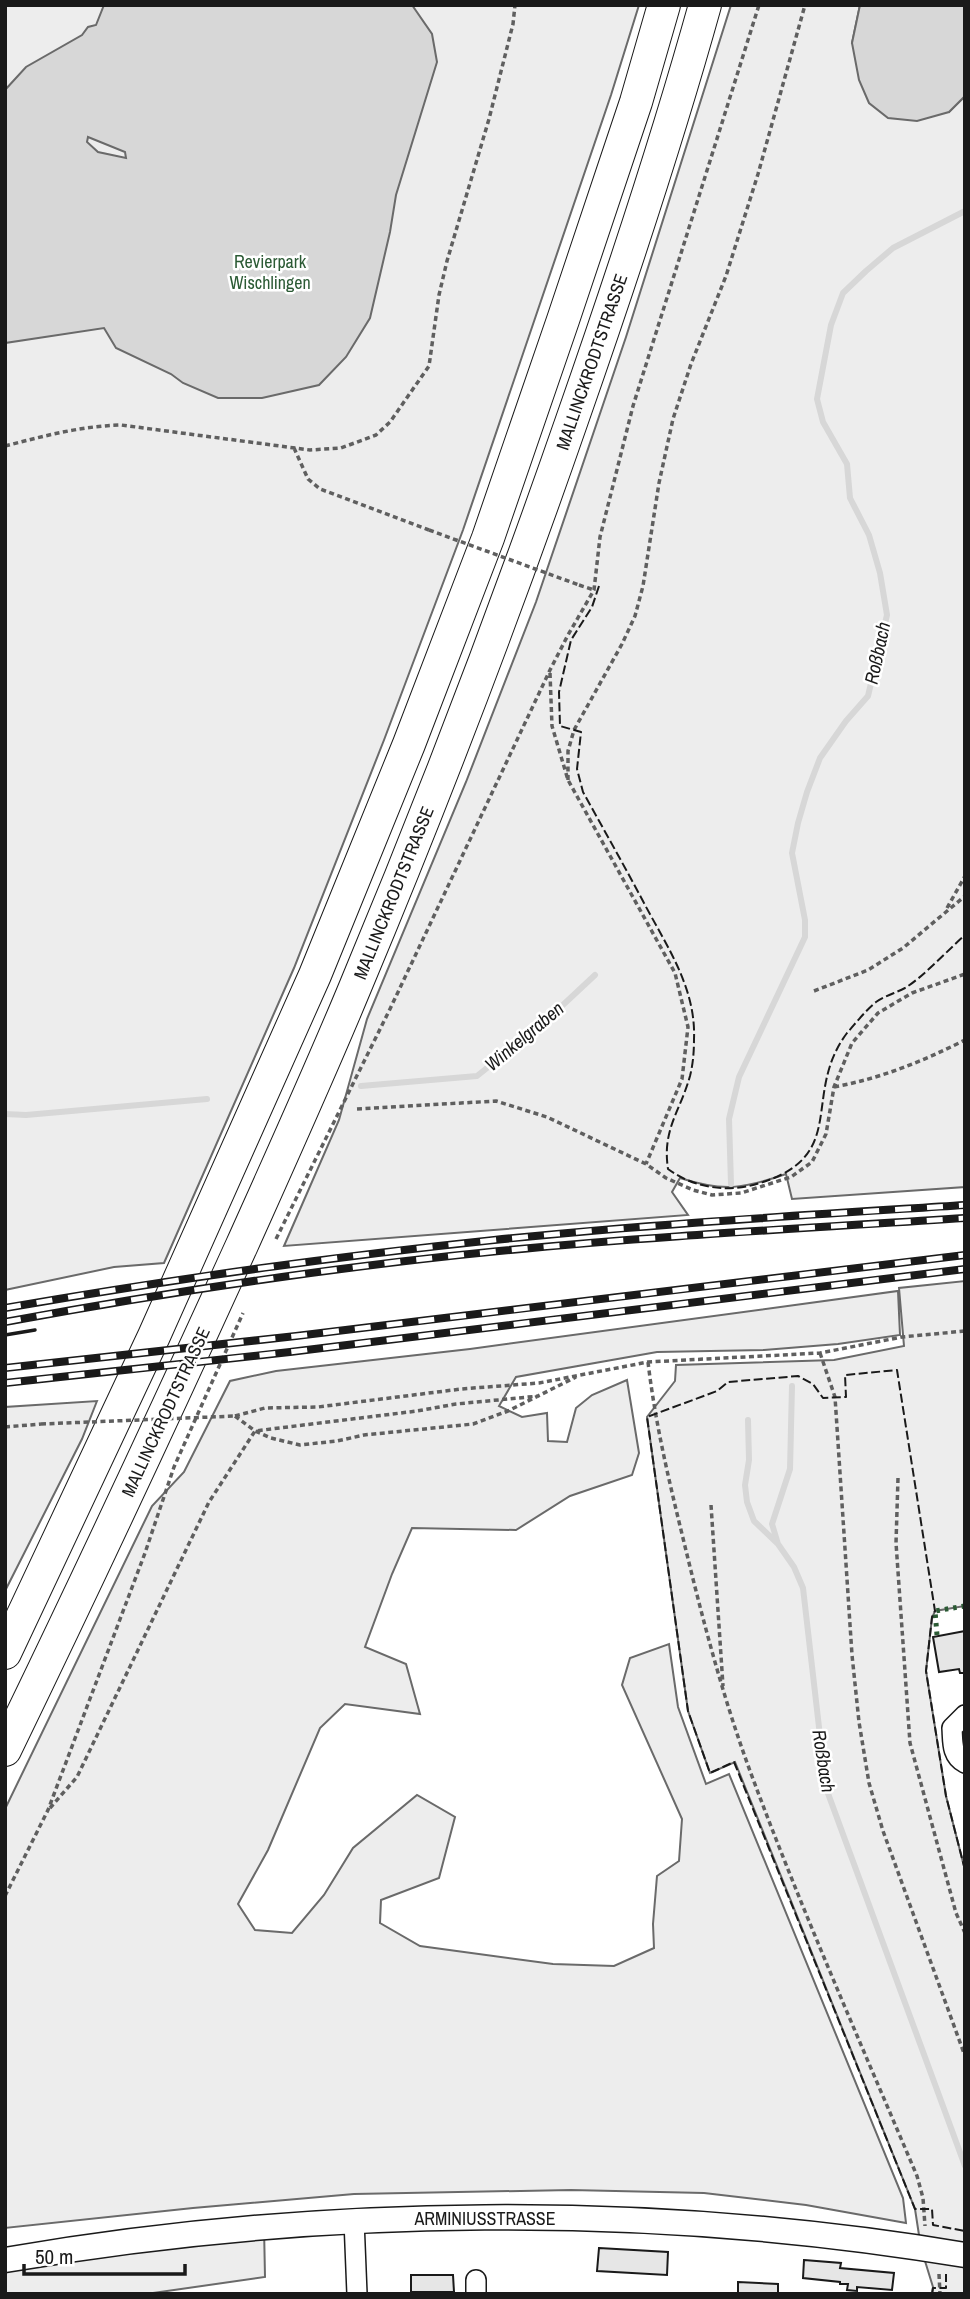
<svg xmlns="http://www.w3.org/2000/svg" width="970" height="2299" viewBox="0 0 970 2299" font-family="'Archivo Narrow',sans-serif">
  <rect width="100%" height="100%" fill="#fff"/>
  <path fill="#ededed" stroke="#6a6a6a" stroke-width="2" d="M5 5H639L611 95 463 530 384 740 294 968 164 1263 114 1267 5 1290Z
    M731 5H860L852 43 949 112 965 96V1187L792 1199 786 1174C743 1189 723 1192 680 1178L672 1192 688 1215 284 1246 339 1120 367 1019 466 782 536 602 626 337Z
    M965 1281V1606L935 1611 932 1618 926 1671 946 1796 965 1870V2294H932L933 2287 921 2248 915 2209 735 1762 710 1773 688 1711 647 1417 675 1381 676 1365 834 1360 904 1346 899 1288Z
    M898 1291 900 1335 838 1344 764 1350 657 1352 516 1377 499 1406 522 1417 547 1413 548 1441 567 1442 576 1408 592 1395 627 1380 639 1453 632 1475 570 1496 516 1530 412 1528 392 1574 365 1647 406 1664 420 1714 345 1704 320 1728 268 1850 238 1904 255 1930 292 1933 324 1895 353 1848 417 1795 455 1817 439 1878 381 1900 380 1923 420 1946 553 1964 614 1966 654 1948 653 1924 657 1876 679 1861 682 1819 622 1685 630 1658 669 1644 678 1707 706 1784 729 1774 903 2198 906 2223 806 2205 704 2193 571 2190 354 2194 193 2208 5 2228V1809L152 1506 184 1472 230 1381 276 1371 470 1349Z
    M97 1401 82 1439 5 1591V1407Z
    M264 2227 265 2277 146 2294H5V2260Z"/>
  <path fill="#d7d7d7" stroke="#6a6a6a" stroke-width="2" fill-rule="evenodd" d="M104 5H412L432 34 437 62 396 195 390 232 370 318 346 357 319 385 262 398H218L183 383 171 374 116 348 104 328 5 343V90L26 67 82 35 88 27 96 25ZM88 137 125 152 126 158 98 152 87 142Z
    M860 5H965V96L949 112 917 121 888 118 869 103 859 80 852 43Z"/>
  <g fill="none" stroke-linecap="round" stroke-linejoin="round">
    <path stroke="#d7d7d7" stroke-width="6" d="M361 1086 477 1076 549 1018 595 975
      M5 1114 26 1115 207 1099
      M731 1184 729 1119 739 1077 805 937V920L792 853 798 823 807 792 820 758 846 721 868 696 887 615 880 573 869 535 850 498 847 464 823 422 817 399 831 325 843 293 866 271 893 248 965 211
      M792 1386 790 1469 772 1524 778 1544 794 1567 803 1588 826 1788 965 2166
      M748 1420 749 1460 745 1485 747 1502 754 1521 777 1543"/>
  </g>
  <path fill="#e6e6e6" stroke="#1a1a1a" stroke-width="2" d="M965 1631V1673H960L959 1669 939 1672 933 1637Z
    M599 2248 668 2252 667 2275 597 2271Z
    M804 2260 841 2263 840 2268 894 2273 892 2290 857 2287V2291L847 2290 848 2284H840V2282L803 2278Z
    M411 2275H453L454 2292H411Z
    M738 2282 778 2284V2294H738Z
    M411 2292H454V2294H411Z"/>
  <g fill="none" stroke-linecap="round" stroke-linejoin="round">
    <defs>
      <path id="minor" d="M965 1715 952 1728C953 1741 951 1756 965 1763
        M354 2220 357 2294
        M476 2280V2294"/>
      <path id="tertiary" d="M5 2260C320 2206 649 2202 965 2255"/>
      <path id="trunk" d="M5 1653 154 1336 315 975 409 744 488 538 563 320 636 102 664 5
        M5 1750C86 1583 165 1414 242 1245 281 1158 320 1072 356 985 434 799 506 610 572 420 620 283 666 145 705 5"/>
    </defs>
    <use href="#minor" stroke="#1a1a1a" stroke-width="22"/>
    <use href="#tertiary" stroke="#1a1a1a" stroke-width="27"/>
    <use href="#trunk" stroke="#1a1a1a" stroke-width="34"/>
    <path stroke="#5f5f5f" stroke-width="3.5" stroke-dasharray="5 3.5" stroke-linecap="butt" d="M5 446C44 436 81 426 121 425L310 450 341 448 376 435 390 422 429 366 439 295 447 261 489 119 513 24 515 5
      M294 448 308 479 320 489 429 530
      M579 585 594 590
      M550 673 552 726 568 780 675 973 688 1027 682 1079 646 1164
      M568 780V751L574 730 622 644 635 616 643 586 659 483 673 419 691 364 726 276 758 174 805 5
      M947 908 965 876
      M814 991 868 970 903 948 965 896
      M834 1087C882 1078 921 1062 965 1040
      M357 1109 496 1101 547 1117 646 1164 666 1178 693 1190 712 1195 741 1193 791 1177 812 1162 826 1134 834 1087 852 1043 878 1013 912 993 965 974
      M276 1239 390 1009 550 670 568 635 594 590 600 537 633 406 759 5
      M820 1353 835 1397 852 1655 859 1722 869 1783 883 1831 965 2056
      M648 1362C655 1421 668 1477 682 1534 702 1617 723 1699 753 1779 803 1913 861 2044 917 2176L923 2198 925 2226
      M235 1416 265 1408 318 1407 461 1389 539 1383 648 1362 820 1353 902 1337 965 1331
      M235 1416 255 1431 271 1438 300 1445 337 1441 364 1435 473 1424 508 1411 576 1377
      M5 1427 41 1424
      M898 1478 896 1543 910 1743 956 1913 965 1933
      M711 1505 723 1686
      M50 1808 77 1777 209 1502 255 1431 417 1411 456 1404 539 1396
      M5 1896 48 1810 145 1553 174 1467 243 1313
      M939 2274 940 2294
      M786 2294V2292"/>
    <use href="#minor" stroke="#fff" stroke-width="19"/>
    <use href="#tertiary" stroke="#fff" stroke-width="24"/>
    <use href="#trunk" stroke="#fff" stroke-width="32"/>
    <defs>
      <path id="rail" d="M5 1308C167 1280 330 1257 494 1240 650 1224 808 1215 965 1205
        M5 1322C169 1292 334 1267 499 1251 654 1236 810 1228 965 1218
        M5 1368 296 1336 965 1255
        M5 1383 290 1352 965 1269"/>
    </defs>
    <use href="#rail" stroke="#1a1a1a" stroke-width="8"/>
    <use href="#rail" stroke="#fff" stroke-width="5" stroke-dasharray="16" stroke-linecap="butt"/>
    <path stroke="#5f5f5f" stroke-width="3.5" stroke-dasharray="5 3.5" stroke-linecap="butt" d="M429 530 579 585
      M41 1424 235 1416"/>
    <path stroke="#2b5a34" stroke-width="5" stroke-dasharray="3.5 5" stroke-linecap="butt" d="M937 1635 935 1611 965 1606"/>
    <path stroke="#1a1a1a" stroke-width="2" stroke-dasharray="9 3.5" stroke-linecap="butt" d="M599 586 592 607 571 640 559 692 560 726 581 732 577 769 583 792C604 830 625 867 645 905 668 948 696 989 694 1039 694 1052 693 1064 690 1076 680 1112 662 1129 668 1169 691 1186 721 1192 749 1186 854 1160 799 1097 847 1033 856 1023 865 1011 876 1002 885 996 895 993 905 988 922 978 948 950 965 935
      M965 1870 946 1796 926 1671 932 1617 935 1611 897 1370 845 1375 846 1397 823 1398 813 1384 798 1376 728 1382 717 1391 647 1417 688 1711 710 1773 734 1762 915 2209H932L933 2225 965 2231
      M932 2294 933 2288H946V2274"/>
    <path stroke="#1a1a1a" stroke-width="3.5" d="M5 1335 35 1330"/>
  </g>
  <g text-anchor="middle" stroke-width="5" stroke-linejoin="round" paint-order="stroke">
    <g font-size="18" fill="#2b5a34" stroke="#fff">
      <text x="270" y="268">Revierpark<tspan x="270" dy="21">Wischlingen</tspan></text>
    </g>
    <g font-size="18" fill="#1a1a1a" stroke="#fff">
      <text transform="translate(592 362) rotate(-71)" y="6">MALLINCKRODTSTRASSE</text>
      <text transform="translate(394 893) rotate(-68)" y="6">MALLINCKRODTSTRASSE</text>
      <text transform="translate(166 1412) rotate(-65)" y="6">MALLINCKRODTSTRASSE</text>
      <text x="485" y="2225">ARMINIUSSTRASSE</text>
    </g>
    <g font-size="19" font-style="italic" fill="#1a1a1a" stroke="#fff">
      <text transform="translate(877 653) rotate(-78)" y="7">Roßbach</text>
      <text transform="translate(524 1036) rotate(-40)" y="7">Winkelgraben</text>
      <text transform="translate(824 1761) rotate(81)" y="7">Roßbach</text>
    </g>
  </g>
  <rect width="970" height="2299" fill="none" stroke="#1a1a1a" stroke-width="14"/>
  <path d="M24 2264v10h161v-10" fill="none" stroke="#1a1a1a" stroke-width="3.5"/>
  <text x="35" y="2264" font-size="21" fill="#1a1a1a" stroke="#ffffff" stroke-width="5" paint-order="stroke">50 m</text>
</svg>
